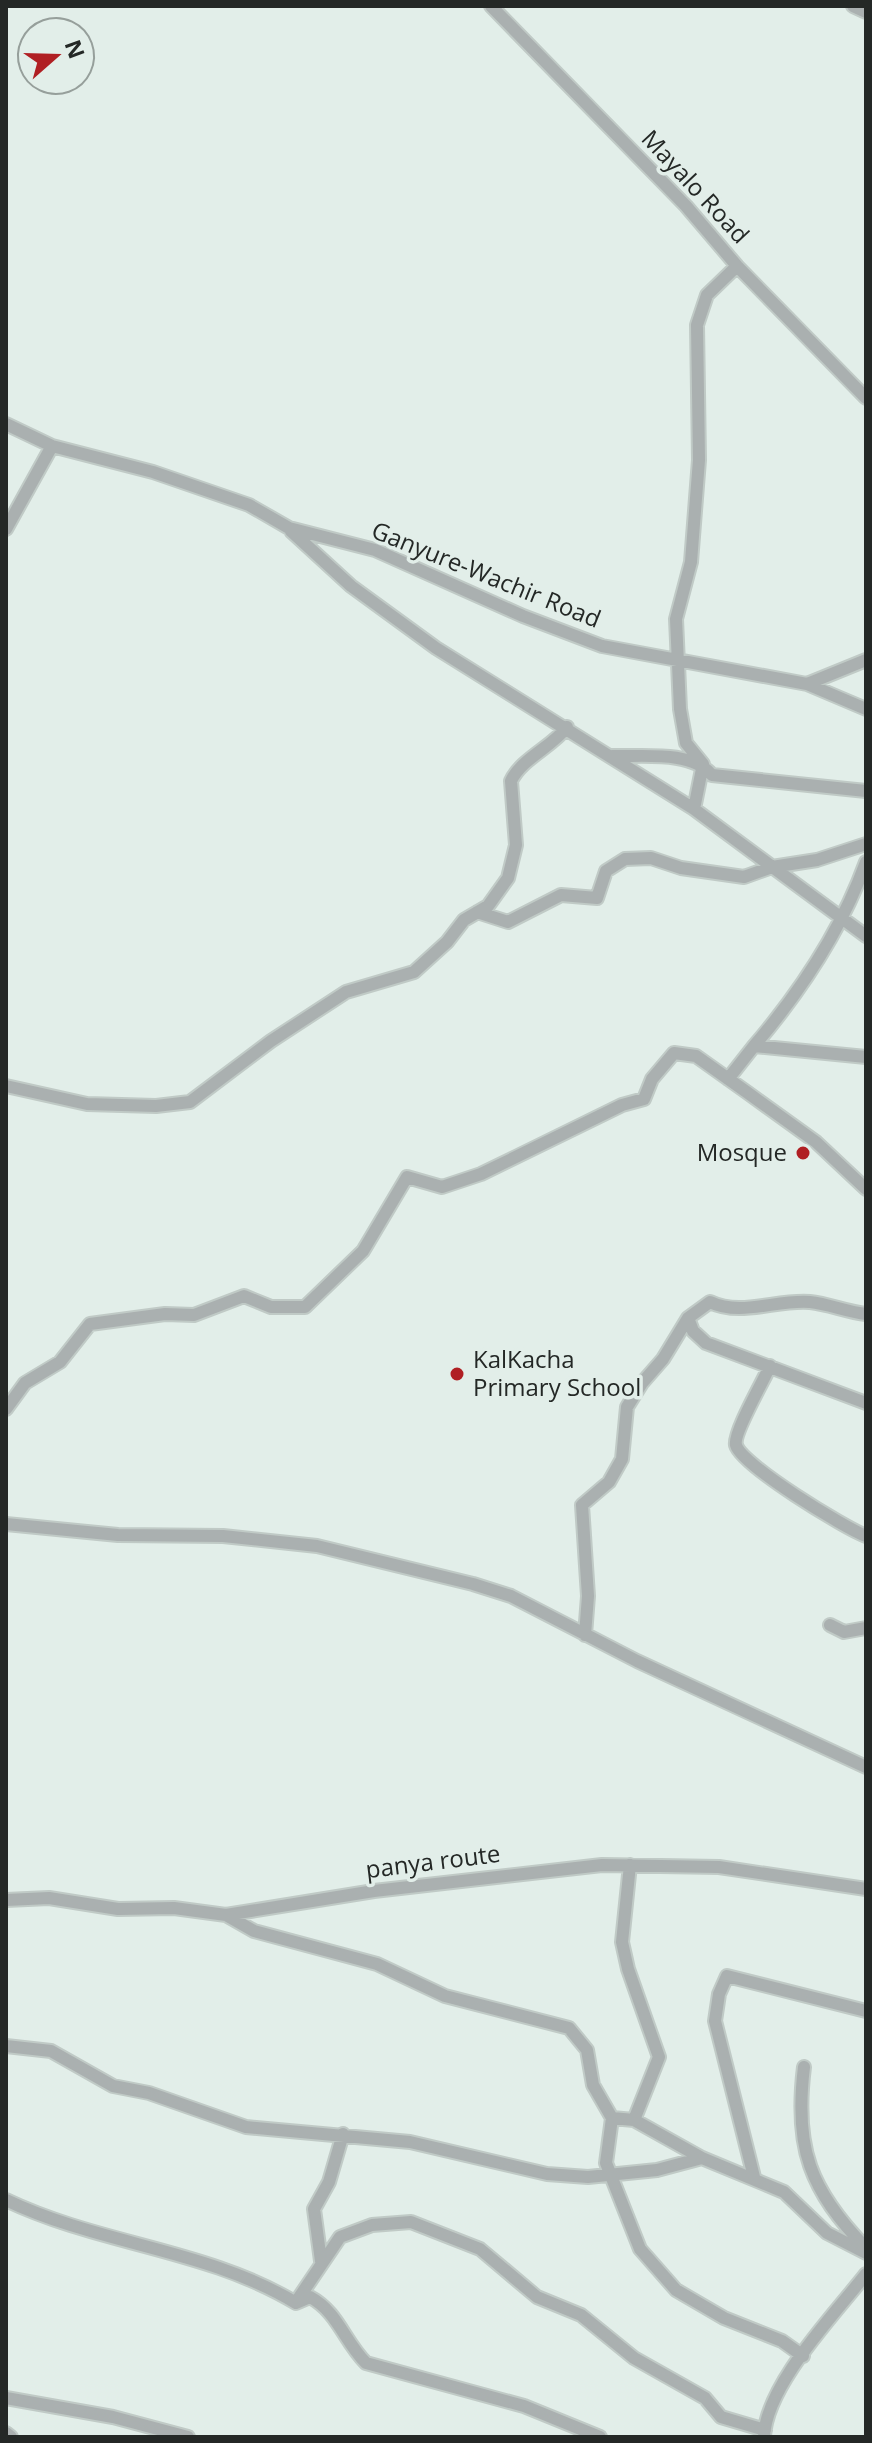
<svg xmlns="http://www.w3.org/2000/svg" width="872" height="2443" viewBox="0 0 872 2443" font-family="'Open Sans',sans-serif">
  <rect width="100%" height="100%" fill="#e2eee9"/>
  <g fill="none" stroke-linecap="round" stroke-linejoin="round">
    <defs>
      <path id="minor" d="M491 6 686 206 737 266 866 398
        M853 6 866 12
        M6 424 52 446 153 472 249 505 289 528 375 550 523 616 602 646 807 684 866 709
        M6 529 52 446
        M291 531 351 586 436 648 694 809 866 936
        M807 684 866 660
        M612 756C642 757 691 750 712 775L866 791
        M694 809 703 764 686 743 680 709 676 619 691 562 699 460 697 325 707 295 737 266
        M477 912 508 922 561 895 597 898 606 871 625 859 651 858 681 868 744 877 772 867 817 860 866 844
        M754 1046C801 991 841 931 866 862
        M728 1079 754 1046 866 1057
        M6 1086 87 1104 156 1106 190 1102 271 1041 346 992 414 972 447 942 464 920 488 906 508 878 516 845 511 781C521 759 552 747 567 727
        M688 1318 693 1331 706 1343 866 1403
        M770 1366C764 1380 733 1433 736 1445 741 1465 845 1528 866 1536
        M6 1409 25 1383 60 1362 90 1324 165 1314 194 1315 244 1296 271 1307H305L363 1251 407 1177 442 1187 481 1174 622 1105 644 1099 652 1079 674 1053 696 1056 748 1093 816 1142 866 1189
        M6 1524 118 1535 223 1536 317 1546 473 1584 511 1596 637 1661 866 1767
        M830 1625 844 1632 866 1628
        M585 1635 588 1596 582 1505 609 1482 622 1459 627 1407 642 1383 663 1359 688 1318 710 1302C741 1317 777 1299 810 1302 829 1304 847 1312 866 1314
        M630 1865 622 1942 628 1969 659 2057 634 2120
        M6 1900 49 1898 118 1909 174 1908 226 1915 374 1891 602 1865 719 1867 866 1889
        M226 1915 254 1931 377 1964 445 1996 569 2028 587 2050 593 2085 612 2118 606 2163 640 2249 676 2290 724 2318 782 2341 803 2356
        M6 2046 51 2051 113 2086 149 2093 246 2127 410 2142 547 2174 588 2177 657 2170 702 2158
        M804 2067C794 2148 810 2190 866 2248
        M612 2118 634 2120 702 2158 784 2192 827 2233 866 2253
        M754 2177 715 2021 719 1994 727 1976 866 2011
        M6 2200C100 2245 207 2249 296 2303L310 2297C338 2312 344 2341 366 2363L524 2406 600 2437
        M321 2261 314 2209 329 2182 343 2134
        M296 2302 340 2237 372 2225 411 2222 480 2249 537 2297 581 2315 634 2358 705 2398 721 2417 765 2430
        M6 2398 113 2417 188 2437
        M6 2433 11 2437
        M764 2437C766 2385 834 2315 866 2274"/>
    </defs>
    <use href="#minor" stroke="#c0cac6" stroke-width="16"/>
    <use href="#minor" stroke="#aab0b0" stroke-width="12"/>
  </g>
  <g fill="#b01f23" stroke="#e2eee9" stroke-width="3">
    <circle cx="803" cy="1153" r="8"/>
    <circle cx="457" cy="1374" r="8"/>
  </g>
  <g text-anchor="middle" stroke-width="7" stroke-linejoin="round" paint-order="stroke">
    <g font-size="24" fill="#242826" stroke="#e2eee9">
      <text transform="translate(695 187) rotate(47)" y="8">Mayalo Road</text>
      <text transform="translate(486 575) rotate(22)" y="8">Ganyure-Wachir Road</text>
      <text transform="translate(433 1862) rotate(-7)" y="8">panya route</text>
    </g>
    <g font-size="24" fill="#242826" stroke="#e2eee9" text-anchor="end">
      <text x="787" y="1161">Mosque</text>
      <text x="473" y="1368" text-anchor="start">KalKacha<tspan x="473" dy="28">Primary School</tspan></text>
    </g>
  </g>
  <rect width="872" height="2443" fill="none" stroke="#242826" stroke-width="16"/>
  <g transform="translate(56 56) rotate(70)"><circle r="38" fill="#e2eee9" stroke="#969f9b" stroke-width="2"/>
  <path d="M0-6L14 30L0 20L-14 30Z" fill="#b01f23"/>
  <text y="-12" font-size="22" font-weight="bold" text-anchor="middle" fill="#242826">N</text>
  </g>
</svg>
